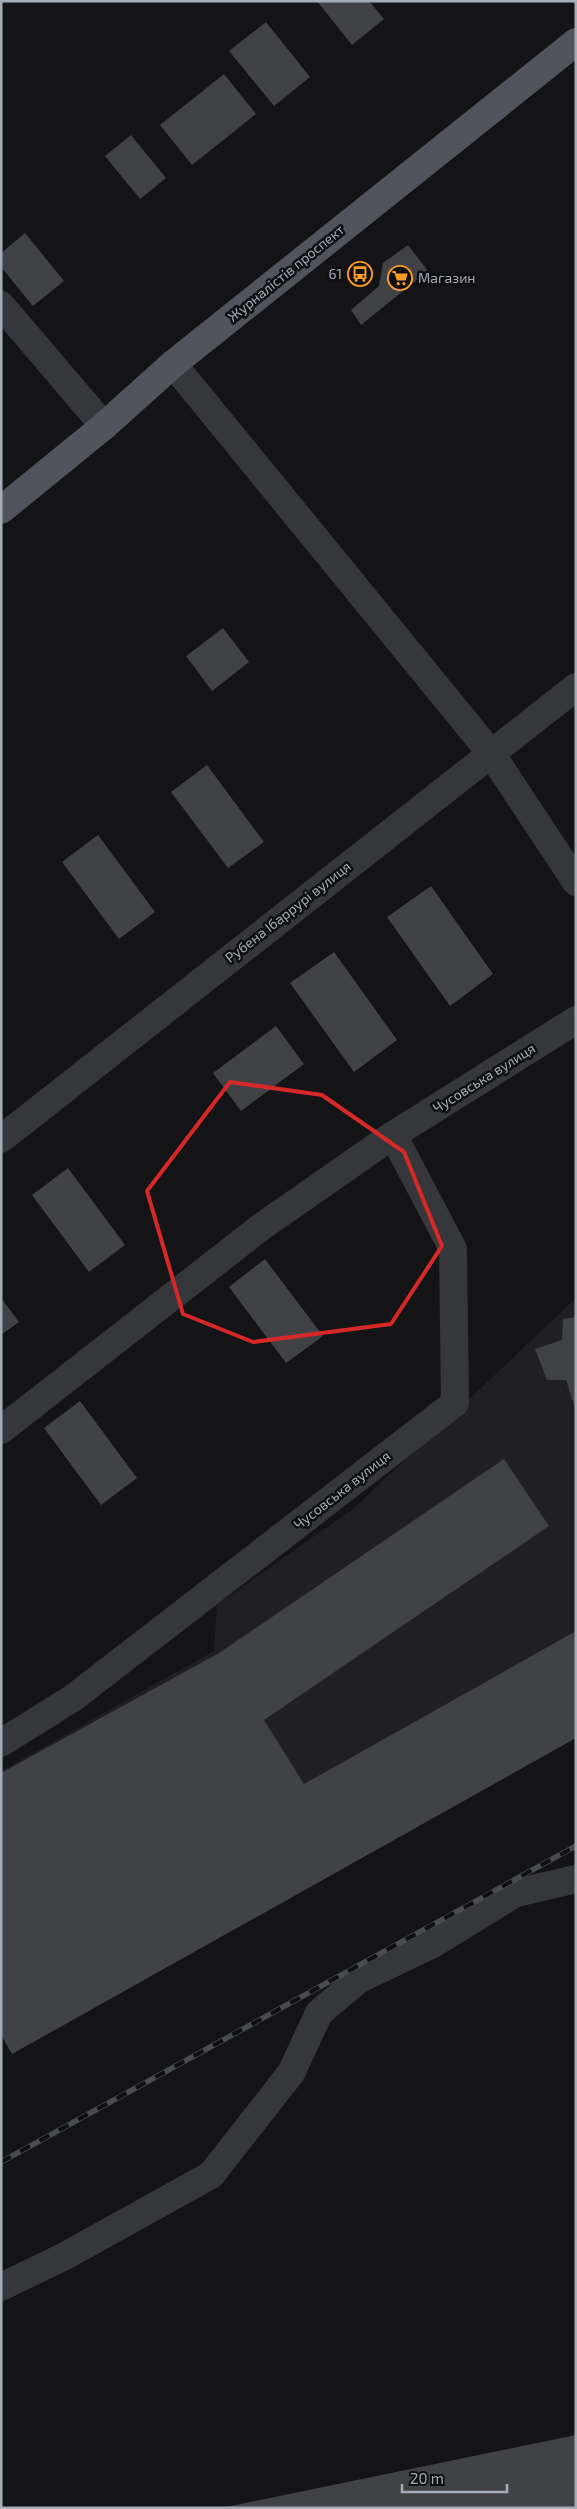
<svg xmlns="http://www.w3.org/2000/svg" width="577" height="2509" viewBox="0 0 577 2509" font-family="'Exo 2',sans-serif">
  <rect width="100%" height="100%" fill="#141416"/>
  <path fill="#202023" d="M576 1298V1738L12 2054 1 2035V1771L214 1651 217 1605 354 1508Z"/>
  <path fill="#404246" d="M317 1H369L384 19 352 45Z
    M266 22 310 77 274 106 229 51Z
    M224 74 256 114 192 165 160 125Z
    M131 135 166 178 140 199 105 156Z
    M25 233 64 281 33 306 1 267V253Z
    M408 245 428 271 361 325 351 310 379 286 383 263Z
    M223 628 249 662 212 691 186 656Z
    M207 765 264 842 228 868 171 792Z
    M98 835 155 912 119 939 62 862Z
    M431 886 493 974 450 1006 387 917Z
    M334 952 397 1040 354 1072 290 983Z
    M276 1026 304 1064 241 1111 213 1073Z
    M68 1168 125 1245 89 1272 32 1195Z
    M265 1259 323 1336 286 1363 229 1287Z
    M1 1298 19 1322 1 1335Z
    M576 1317V1408H575L566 1380H547L535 1349 562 1340 563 1319Z
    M80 1401 137 1478 101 1505 44 1428Z
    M504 1459 549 1526 264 1720 304 1784 576 1631V1738L12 2054 1 2035V1773L219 1653Z
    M576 2435V2508H226V2507Z"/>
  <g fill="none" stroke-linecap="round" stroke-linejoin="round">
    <path stroke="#35373b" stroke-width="28" d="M1 305 104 426
      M173 364 490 752 576 882
      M1 1139 576 687
      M1 1430 261 1227 393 1135 576 1020
      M1 1743 73 1698 455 1403 453 1249 393 1135
      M1 2287 65 2256 211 2175 291 2073 319 2013 358 1980 431 1945 516 1893 576 1879"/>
    <path stroke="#51545a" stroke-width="28" d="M1 510 104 426 173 364 576 42"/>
    <defs>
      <path id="rail" d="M1 2162 576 1846"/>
    </defs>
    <use href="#rail" stroke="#484b50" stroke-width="5.5"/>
    <use href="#rail" stroke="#0f0f11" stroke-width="4" stroke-dasharray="11" stroke-linecap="butt"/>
  </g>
  <path fill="none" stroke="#d62828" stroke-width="4" stroke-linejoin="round" d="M230 1082 322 1095 404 1152 442 1246 391 1324 253 1342 183 1314 147 1191Z"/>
  <defs>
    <symbol id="bus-ring" viewBox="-11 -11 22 22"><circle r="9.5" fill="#0f0f11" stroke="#fb9c27" stroke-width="1.5"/><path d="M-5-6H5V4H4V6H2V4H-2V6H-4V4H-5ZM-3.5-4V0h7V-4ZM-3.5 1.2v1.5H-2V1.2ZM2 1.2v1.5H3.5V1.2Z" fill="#fb9c27"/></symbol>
    <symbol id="supermarket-ring" viewBox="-11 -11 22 22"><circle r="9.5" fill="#0f0f11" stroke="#fb9c27" stroke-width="1.5"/><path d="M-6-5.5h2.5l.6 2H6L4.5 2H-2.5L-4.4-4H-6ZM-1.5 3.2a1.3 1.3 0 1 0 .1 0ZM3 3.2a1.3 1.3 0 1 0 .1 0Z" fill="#fb9c27"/></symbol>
  </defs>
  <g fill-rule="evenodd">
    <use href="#bus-ring" x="346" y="260" width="28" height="28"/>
    <use href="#supermarket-ring" x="386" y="264" width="28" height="28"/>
  </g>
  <g text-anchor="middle" stroke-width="5" stroke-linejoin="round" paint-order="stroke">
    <g font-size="14" fill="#a5adb7" stroke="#0f0f11">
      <text transform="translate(286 273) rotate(-39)" y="5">Журналістів проспект</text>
      <text transform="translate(288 912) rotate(-38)" y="5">Рубена Ібаррурі вулиця</text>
      <text transform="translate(484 1078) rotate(-32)" y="5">Чусовська вулиця</text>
      <text transform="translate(342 1490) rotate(-38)" y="5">Чусовська вулиця</text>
    </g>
    <g font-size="14" fill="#a5adb7" stroke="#0f0f11" text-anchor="end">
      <text x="342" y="279">61</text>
      <text x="418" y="283" text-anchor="start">Магазин</text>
    </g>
  </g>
  <rect width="577" height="2509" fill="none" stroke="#a5adb7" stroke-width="5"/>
  <path d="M402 2484v8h105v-8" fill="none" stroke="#a5adb7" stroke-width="2.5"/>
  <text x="410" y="2484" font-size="15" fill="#a5adb7" stroke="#0f0f11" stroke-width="4" paint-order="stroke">20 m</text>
</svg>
